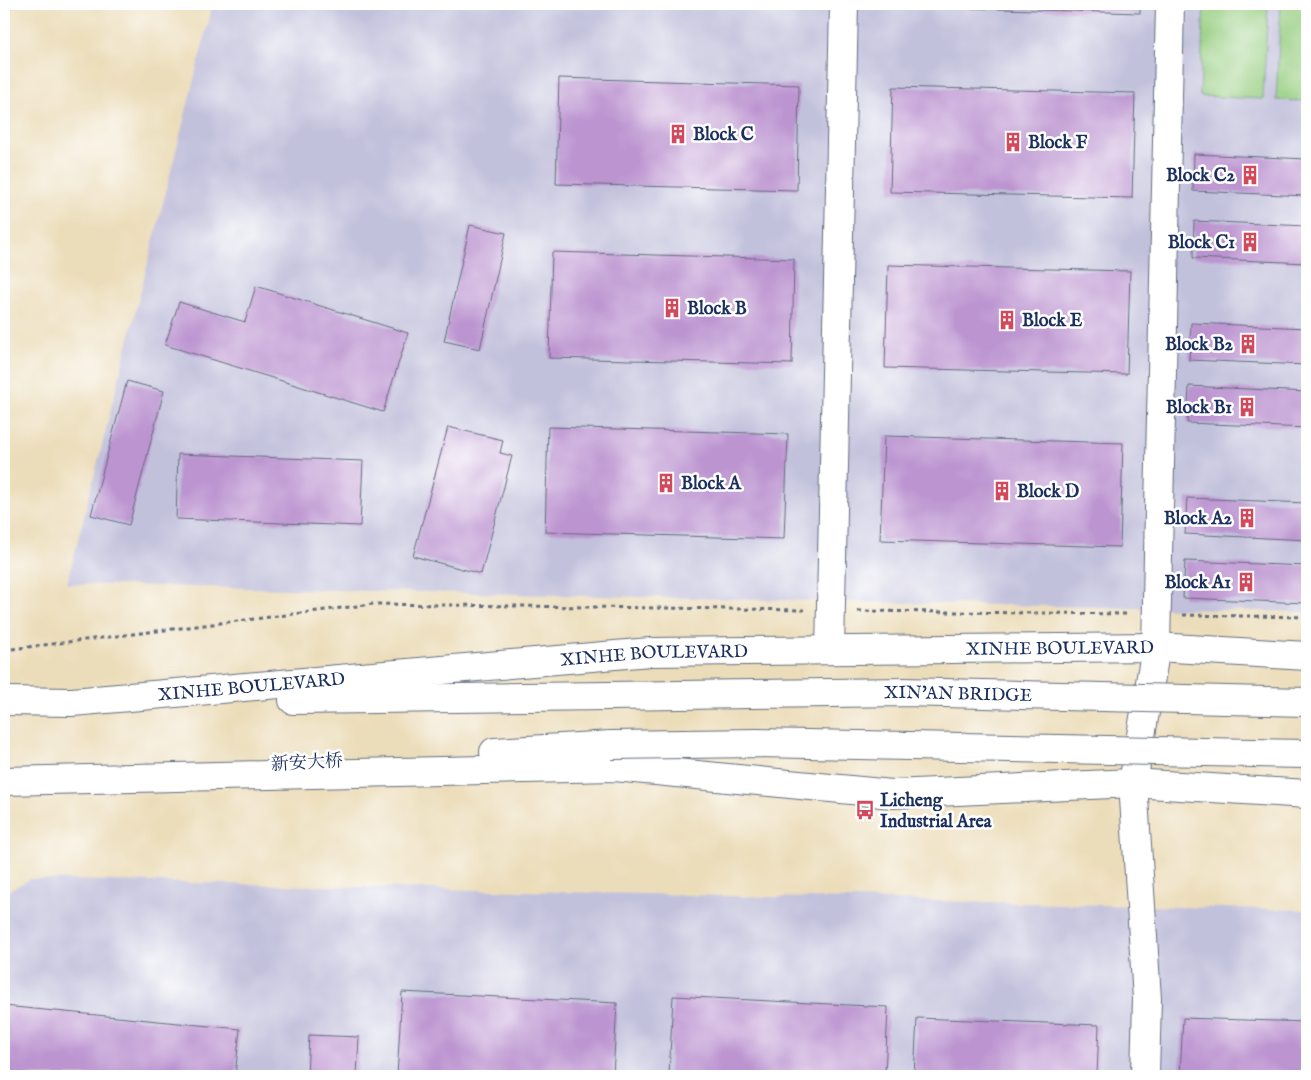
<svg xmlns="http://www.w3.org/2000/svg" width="1311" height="1080" viewBox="0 0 1311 1080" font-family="'IM FELL English','Noto Serif SC',serif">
  <rect width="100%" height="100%" fill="#fff"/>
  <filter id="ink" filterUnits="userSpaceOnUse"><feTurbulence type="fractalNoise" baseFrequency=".02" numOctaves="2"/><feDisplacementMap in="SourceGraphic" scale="10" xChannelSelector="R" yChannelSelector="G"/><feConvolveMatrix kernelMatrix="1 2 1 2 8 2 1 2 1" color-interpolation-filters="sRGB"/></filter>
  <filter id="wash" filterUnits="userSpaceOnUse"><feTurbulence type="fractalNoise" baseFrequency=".0096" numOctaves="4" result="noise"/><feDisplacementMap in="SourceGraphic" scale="20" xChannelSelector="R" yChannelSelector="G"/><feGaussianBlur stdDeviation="1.12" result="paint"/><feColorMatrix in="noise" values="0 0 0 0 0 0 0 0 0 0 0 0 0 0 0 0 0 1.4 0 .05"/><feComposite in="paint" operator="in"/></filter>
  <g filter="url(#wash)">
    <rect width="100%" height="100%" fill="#ecddba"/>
    <path fill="#c2c1dc" d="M213 4H1307V612L67 584Z
      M30 879 1307 910V1076H4V893Z"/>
    <path fill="#97ce80" stroke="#597e6f" d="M1204 4H1268L1263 99 1200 96Z
      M1281 4H1307V101L1276 100Z"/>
    <g id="blocks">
      <path fill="#bc94d0" d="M895 4H1140V13L895 6Z
        M559 78 799 85 797 190 556 184Z
        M893 87 1135 93 1132 198 890 192Z
        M1194 154 1307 159V196L1193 191Z
        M1194 221 1307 226V263L1193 258Z
        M470 225 506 233 480 349 444 341Z
        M552 252 794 259 792 364 549 358Z
        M888 265 1130 271 1127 374 885 368Z
        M256 286 408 333 383 412 165 345 179 302 245 322Z
        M1191 323 1307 328V365L1189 360Z
        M127 381 164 391 129 525 91 515Z
        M1189 386 1307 392V428L1187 423Z
        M448 427 503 440 500 453 512 456 481 574 413 556Z
        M548 427 788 434 784 539 545 532Z
        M884 436 1123 443 1120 547 880 540Z
        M178 454 363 461 360 526 176 519Z
        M1187 498 1307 503V540L1185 534Z
        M1185 561 1307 566V603L1183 598Z
        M402 992 617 1003 613 1076H397Z
        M673 996 888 1007 885 1076H669Z
        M4 1006 240 1029 235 1076H4Z
        M917 1018 1099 1025 1097 1076H914Z
        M1183 1018 1307 1022V1076H1180Z
        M309 1035 359 1037 357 1076H307Z"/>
    </g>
  </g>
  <g filter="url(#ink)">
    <use href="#blocks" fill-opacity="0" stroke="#646c7e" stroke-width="1"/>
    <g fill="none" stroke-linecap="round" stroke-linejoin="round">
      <defs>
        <path id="minor" d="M830 650 844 4
          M1145 1076 1147 999 1133 783 1156 647 1170 4"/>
        <g id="major">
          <path d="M293 700 609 696"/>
          <path id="s1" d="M4 701 72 702 650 652 1156 647 1307 656"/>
          <path d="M494 752 611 745"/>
          <path d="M4 781 615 767 892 794 1133 783 1307 794"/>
        </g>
      </defs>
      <use href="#minor" stroke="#646c7e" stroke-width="30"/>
      <use href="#major" stroke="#646c7e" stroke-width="30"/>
      <path stroke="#646c7e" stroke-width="3" stroke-dasharray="4 4" stroke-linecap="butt" d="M4 31 11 4
        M858 611 1129 614
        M1183 615 1307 617
        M4 650 374 604 804 610"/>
      <use href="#minor" stroke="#fff" stroke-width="28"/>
      <use href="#major" stroke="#fff" stroke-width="28"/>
      <defs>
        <g id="major-bridge">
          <path id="s2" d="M609 696 904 692 1307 702"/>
          <path d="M611 745 757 743 1307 754"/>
        </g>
      </defs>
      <use href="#major-bridge" stroke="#646c7e" stroke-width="30" stroke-linecap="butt"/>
      <use href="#major-bridge" stroke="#fff" stroke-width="28"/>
    </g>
  </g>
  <defs>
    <symbol id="building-bare" viewBox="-9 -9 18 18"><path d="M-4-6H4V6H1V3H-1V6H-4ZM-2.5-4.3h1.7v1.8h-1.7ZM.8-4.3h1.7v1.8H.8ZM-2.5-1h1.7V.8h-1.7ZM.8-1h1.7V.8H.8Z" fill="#d1495b" stroke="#fff" stroke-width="2.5" paint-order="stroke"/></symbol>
    <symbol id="bus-bare" viewBox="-9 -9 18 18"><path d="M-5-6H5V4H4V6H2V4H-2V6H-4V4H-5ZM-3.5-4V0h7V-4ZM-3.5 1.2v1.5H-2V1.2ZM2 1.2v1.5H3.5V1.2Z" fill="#d1495b" stroke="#fff" stroke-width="2.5" paint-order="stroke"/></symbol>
  </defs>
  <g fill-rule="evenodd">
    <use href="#building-bare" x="664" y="120" width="28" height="28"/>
    <use href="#building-bare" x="999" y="128" width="28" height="28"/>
    <use href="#building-bare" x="1236" y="161" width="28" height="28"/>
    <use href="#building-bare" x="1236" y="228" width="28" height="28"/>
    <use href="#building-bare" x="658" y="294" width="28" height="28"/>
    <use href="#building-bare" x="993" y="306" width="28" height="28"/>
    <use href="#building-bare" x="1234" y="330" width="28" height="28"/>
    <use href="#building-bare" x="1233" y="393" width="28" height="28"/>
    <use href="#building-bare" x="652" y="469" width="28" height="28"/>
    <use href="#building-bare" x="988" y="477" width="28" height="28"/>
    <use href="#building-bare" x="1233" y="504" width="28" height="28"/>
    <use href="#building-bare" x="1232" y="568" width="28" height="28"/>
    <use href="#bus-bare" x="851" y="796" width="28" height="28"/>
  </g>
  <g text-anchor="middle" stroke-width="5" stroke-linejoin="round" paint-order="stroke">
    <g font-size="18" font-weight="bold" fill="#1b2f5e" stroke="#fff" text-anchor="start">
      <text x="693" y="140">Block C</text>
      <text x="1028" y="148">Block F</text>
      <text x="1235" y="181" text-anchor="end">Block C2</text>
      <text x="1235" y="248" text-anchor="end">Block C1</text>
      <text x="687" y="314">Block B</text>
      <text x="1022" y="326">Block E</text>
      <text x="1233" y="350" text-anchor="end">Block B2</text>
      <text x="1232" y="413" text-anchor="end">Block B1</text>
      <text x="681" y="489">Block A</text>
      <text x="1017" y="497">Block D</text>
      <text x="1232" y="524" text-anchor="end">Block A2</text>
      <text x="1231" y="588" text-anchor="end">Block A1</text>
      <text x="880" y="806">Licheng<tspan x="880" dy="21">Industrial Area</tspan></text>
    </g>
    <g font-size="18" fill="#1b2f5e" stroke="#fff">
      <text dy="6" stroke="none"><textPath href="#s1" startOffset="1058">XINHE BOULEVARD</textPath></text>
      <text dy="6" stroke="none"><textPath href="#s1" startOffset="652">XINHE BOULEVARD</textPath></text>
      <text dy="6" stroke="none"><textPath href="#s1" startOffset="248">XINHE BOULEVARD</textPath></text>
      <text dy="6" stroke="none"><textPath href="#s2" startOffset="349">XIN'AN BRIDGE</textPath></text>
      <text transform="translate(307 762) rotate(-3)" y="6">新安大桥</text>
    </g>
  </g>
  <rect width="1311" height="1080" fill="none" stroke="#fff" stroke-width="20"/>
</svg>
